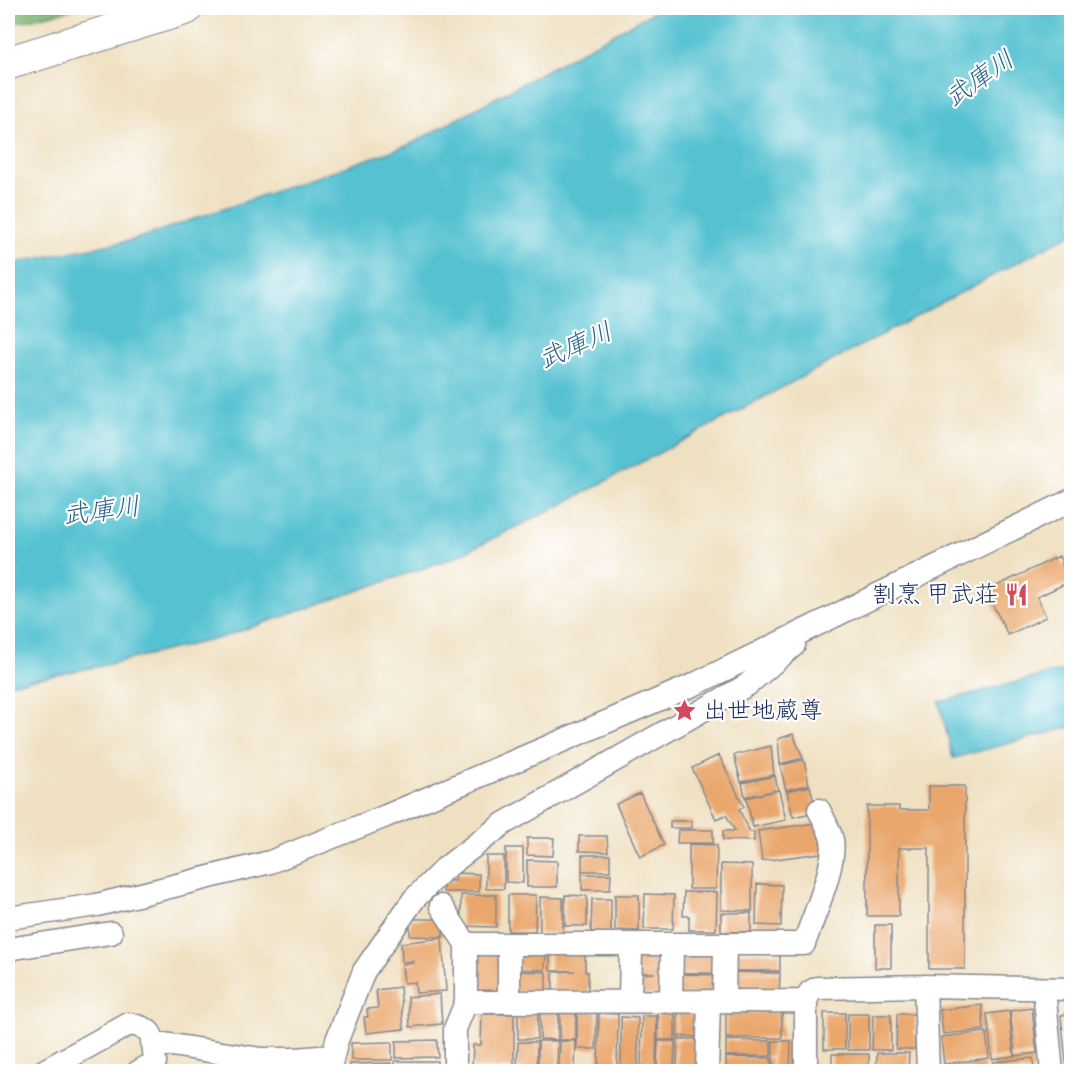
<svg xmlns="http://www.w3.org/2000/svg" width="1079" height="1079" viewBox="0 0 1079 1079" font-family="Dekko,'Klee One',sans-serif">
  <rect width="100%" height="100%" fill="#fff"/>
  <filter id="ink" filterUnits="userSpaceOnUse"><feTurbulence type="fractalNoise" baseFrequency=".0167" numOctaves="2"/><feDisplacementMap in="SourceGraphic" scale="12" xChannelSelector="R" yChannelSelector="G"/><feConvolveMatrix kernelMatrix="1 2 1 2 8 2 1 2 1" color-interpolation-filters="sRGB"/></filter>
  <filter id="wash" filterUnits="userSpaceOnUse"><feTurbulence type="fractalNoise" baseFrequency=".008" numOctaves="4" result="noise"/><feDisplacementMap in="SourceGraphic" scale="24" xChannelSelector="R" yChannelSelector="G"/><feGaussianBlur stdDeviation="1.35" result="paint"/><feColorMatrix in="noise" values="0 0 0 0 0 0 0 0 0 0 0 0 0 0 0 0 0 1.4 0 .05"/><feComposite in="paint" operator="in"/></filter>
  <g filter="url(#wash)">
    <rect width="100%" height="100%" fill="#efe0c1"/>
    <path fill="#7ab16e" stroke="#4a7066" stroke-width="1.5" d="M8 8H78L8 25Z"/>
    <path fill="#57c2d1" stroke="#397898" stroke-width="1.5" d="M661 8H1071V234L561 505 453 558 220 638 101 666 8 684V264L133 240 409 145Z
      M1071 668V727L953 758 939 702Z"/>
    <g id="blocks">
      <path fill="#eaa76d" d="M1059 556 1063 566 1071 562V581L1037 597 1046 617 1008 635 986 591Z
        M793 734 803 758 780 764 778 739Z
        M771 746 774 775 741 782 734 755Z
        M719 755 744 807 739 809 750 832H754V841L723 840V831H735L726 815 716 819 692 768Z
        M804 760 809 785 786 790 780 765Z
        M775 776 778 790 745 797 742 783Z
        M810 786 816 812 793 817 787 791Z
        M929 786H965V969H929V848H899V916H867V806H899V810H929Z
        M779 790 786 820 753 827 746 798Z
        M640 793 664 845 640 857 616 804Z
        M670 821H692V828H670Z
        M823 822 827 852 762 861 758 831Z
        M678 830H713V843H677Z
        M579 836H607L608 852 579 851Z
        M527 838H554L553 856 527 855Z
        M689 844 717 845 716 889H689Z
        M506 848H523V883L506 882Z
        M582 855H610V871H582Z
        M486 856H504V889H486Z
        M527 860 557 861V887H527Z
        M721 864 752 865V911L721 910Z
        M455 873 479 874V892H443V881H455Z
        M582 874H611L610 890H582Z
        M757 884 782 885 781 926 756 925Z
        M684 892H717L716 930H689V916H683Z
        M645 894 674 895 673 929H644Z
        M461 895H496V927L461 926Z
        M508 895H536L535 931H508Z
        M565 895 587 896V926H565Z
        M615 895H639V931L615 930Z
        M540 897 563 898V933H540Z
        M592 899H611V933L591 932Z
        M721 913H751V932H721Z
        M410 919H443V937L410 936Z
        M875 925H891V968H875Z
        M442 938 446 991 416 993 415 982 404 983 402 964 414 963 413 961 402 962 401 943Z
        M514 951 546 952 545 970 514 969Z
        M550 951H585V972H588V993H553V972L575 971H550Z
        M473 952H504L503 995 473 994Z
        M635 952H667L666 995H634L635 974 655 973H635Z
        M677 952 717 953 716 973H677Z
        M732 952 780 953V971H732Z
        M514 971 546 972V992H514Z
        M732 972 780 973 779 996 731 995Z
        M677 974 716 975V996L677 995Z
        M400 987 404 1029 366 1033 364 1017H368L367 1009 378 1008 376 990Z
        M440 994 442 1024 410 1027 408 997Z
        M982 1005 984 1030 943 1034 940 1010Z
        M1032 1008 1037 1053 1015 1056 1010 1011Z
        M577 1010 597 1011 596 1049H577Z
        M518 1011 538 1012 537 1039H518Z
        M560 1011H576V1040H560Z
        M678 1011 701 1012V1037L677 1036Z
        M726 1011 782 1012V1038H726Z
        M1009 1011 1014 1056 992 1059 987 1014Z
        M540 1012H558V1040L540 1039Z
        M658 1012H675V1040H658Z
        M599 1013 618 1014 617 1070H598Z
        M824 1013H845V1049H824Z
        M482 1014H514V1068H472L473 1045H481Z
        M848 1014H869V1050H848Z
        M897 1014H915V1049H896Z
        M1071 1014V1071H1067L1061 1015Z
        M873 1015H891V1050H872Z
        M642 1016H657L656 1067H641Z
        M621 1017 638 1018V1068L621 1067Z
        M986 1032 989 1058 944 1064 941 1037Z
        M677 1039H702L701 1070 677 1069Z
        M437 1040 438 1057 396 1058V1041Z
        M726 1040 771 1041V1056H726Z
        M538 1041H558L557 1068H538Z
        M560 1041H576L575 1071 559 1070Z
        M658 1041H675L674 1069H657Z
        M773 1041H791L790 1071H773Z
        M392 1042V1060H351V1043Z
        M518 1042H537V1069H517Z
        M877 1053H909L908 1071H876Z
        M832 1054H869V1071H832Z
        M726 1057 771 1058V1071H726Z
        M1033 1058 1034 1071H994L993 1062Z
        M395 1061H437V1071H395Z
        M391 1063V1071H350V1064Z
        M984 1064V1071H944V1069Z"/>
    </g>
  </g>
  <g filter="url(#ink)">
    <use href="#blocks" fill-opacity="0" stroke="#858890" stroke-width="1.5"/>
    <g fill="none" stroke-linecap="round" stroke-linejoin="round">
      <defs>
        <path id="street" d="M441 906 466 944
          M8 918 97 905 270 862 386 816 693 685 1072 500
          M8 949 111 933
          M925 986 928 1072
          M1044 989 1052 1072
          M724 1001 725 944
          M466 1002 806 1001
          M509 1002V944
          M630 1002 631 944
          M671 1002 672 944
          M152 1042 261 1059H295L332 1056
          M42 1072 129 1024C157 1029 152 1037 155 1062L138 1072
          M329 1072 337 1040 364 971 414 899 444 869 503 824 747 685 794 645 793 643
          M455 1072V1029L466 1002V944H804C812 920 837 863 832 840 830 830 824 820 819 810
          M707 1072 709 1002
          M806 1072V1001L810 992 817 988 925 986 1072 989"/>
        <path id="secondary" d="M8 63 186 8"/>
      </defs>
      <use href="#street" stroke="#858890" stroke-width="25"/>
      <use href="#secondary" stroke="#858890" stroke-width="35"/>
      <use href="#street" stroke="#fff" stroke-width="22"/>
      <use href="#secondary" stroke="#fff" stroke-width="33"/>
    </g>
  </g>
  <defs>
    <symbol id="restaurant-bare" viewBox="-9 -9 18 18"><path d="M-5-6h1v4h1v-4h1v4h1v-4h1v5L-1.5 .5V6h-2V.5L-5-1ZM5-6V6H3V1.5H1.5Q1.5-4 5-6Z" fill="#d1495b" stroke="#fff" stroke-width="2.5" paint-order="stroke"/></symbol>
    <symbol id="sight-bare" viewBox="-9 -9 18 18"><path d="M0-6L1.8-2.2L6-1.7L2.9 1.2L3.7 5.4L0 3.3L-3.7 5.4L-2.9 1.2L-6-1.7L-1.8-2.2Z" fill="#d1495b" stroke="#fff" stroke-width="2.5" paint-order="stroke"/></symbol>
  </defs>
  <g fill-rule="evenodd">
    <use href="#restaurant-bare" x="1000" y="578" width="33" height="33"/>
    <use href="#sight-bare" x="668" y="694" width="33" height="33"/>
  </g>
  <g text-anchor="middle" stroke-width="4.5" stroke-linejoin="round" paint-order="stroke">
    <g font-size="24" fill="#1b2f5e" stroke="#fff" text-anchor="end">
      <text x="998" y="602">割烹 甲武荘</text>
      <text x="703" y="718" text-anchor="start">出世地蔵尊</text>
    </g>
    <g font-size="26" font-style="italic" fill="#306286" stroke="#fff">
      <text transform="translate(979 78) rotate(-35)" y="9">武庫川</text>
      <text transform="translate(575 345) rotate(-24)" y="9">武庫川</text>
      <text transform="translate(101 510) rotate(-7)" y="9">武庫川</text>
    </g>
  </g>
  <rect width="1079" height="1079" fill="none" stroke="#fff" stroke-width="30"/>
</svg>
